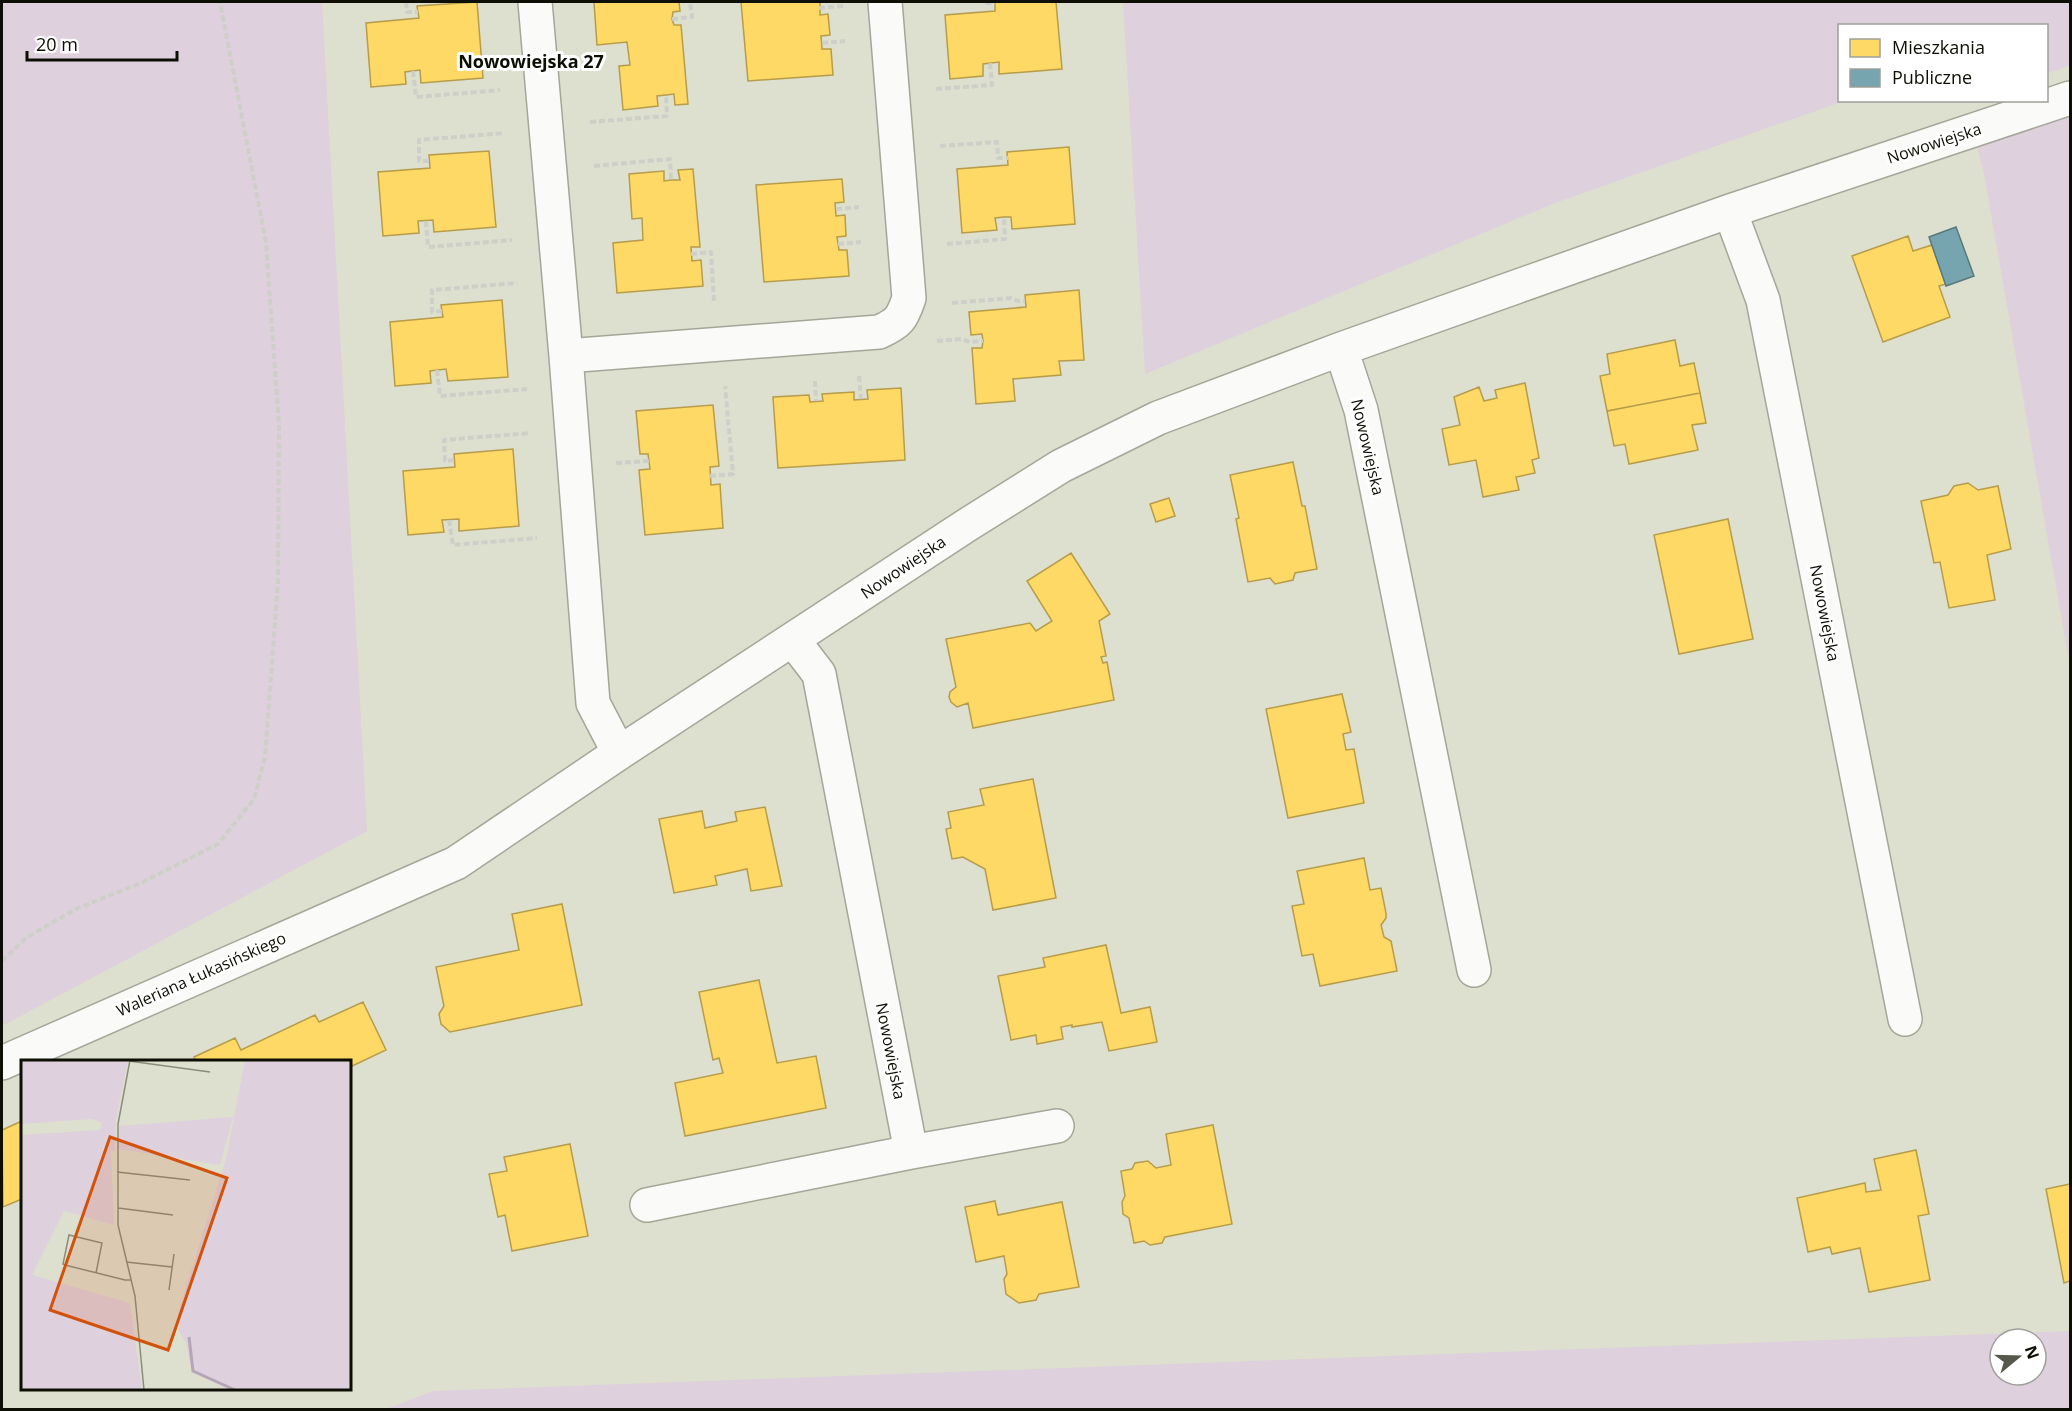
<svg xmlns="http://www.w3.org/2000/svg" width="2072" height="1411" viewBox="0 0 2072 1411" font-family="'Open Sans',sans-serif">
  <rect width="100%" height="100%" fill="#dde0ce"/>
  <path fill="#ded0dc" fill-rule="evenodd" d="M2 2H322L367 831 2 1026Z
    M1123 2H2070V66L2047 73 2046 26H1840V100L1844 101 1555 203 1145 374Z
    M2070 115V667L1984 174 1977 147Z
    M2070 1331V1410L386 1409 433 1391ZM2000 1339H2036V1375H2000Z"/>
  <path fill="#ffd966" stroke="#b79c49" stroke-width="1.5" d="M477 2 483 78 421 83 420 70 405 72 406 84 371 87 366 23 419 18 417 6Z
    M594 2H679L680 11 673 12 672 19 674 25H681L688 104 675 105 674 94 666 95 657 96 658 106 623 110 619 66 630 65 627 42 597 45Z
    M741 2H820V15L828 14 830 35 821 36 822 49H831L833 75 748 81Z
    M995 2H1056L1062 69 999 74V62L983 64V76L950 79 945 15 995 11Z
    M1069 147 1075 224 1012 229 1011 217H1004L995 218 997 230 962 233 957 169 1008 165 1007 152Z
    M489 151 496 227 434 232 433 220 418 221 419 233 383 236 378 172 430 168 429 155Z
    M693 169 700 247H691L692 261 701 260 703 286 617 293 613 243 643 240 642 218 632 219 629 174 664 171V181L671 180H680L678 170Z
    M842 179 844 202 835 203 836 216 845 215 846 236 837 237 839 250H847L849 276 764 282 756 185Z
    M1908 236 1913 251 1932 245 1946 284 1939 286 1950 317 1883 342 1852 256Z
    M1079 290 1084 360 1059 361 1061 375 1013 379 1015 401 976 404 972 348H982L983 341 982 334 971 335 969 312 1026 307 1025 295Z
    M502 300 508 377 448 381 446 369 430 371 431 383 395 386 390 322 443 317 441 305Z
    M1675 340 1680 366 1694 363 1700 393 1607 411 1600 376 1610 374 1607 354Z
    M1525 383 1539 458 1532 460 1535 473 1516 477 1519 490 1483 497 1476 460 1449 465 1442 429 1460 425 1454 397 1479 387 1484 401 1497 398 1495 390Z
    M901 388 905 460 778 468 773 397 809 395 810 402 823 401 822 394 854 392V400L868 399 867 390Z
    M1700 393 1706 423 1692 425 1698 450 1629 464 1625 444 1614 446 1607 411Z
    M713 405 719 466 710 467 711 485 720 484 723 528 645 535 639 470 650 469 648 454H640L636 411Z
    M513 449 519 526 459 531V519L442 520 444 532 408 535 403 471 455 467 454 454Z
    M1293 462 1302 506H1305L1317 569 1295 573 1293 580 1275 584 1270 578 1248 582 1236 519 1239 518 1230 475Z
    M1968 483 1978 490 1998 486 2011 549 1987 555 1995 600 1949 608 1940 562 1934 563 1921 501 1948 495 1954 486Z
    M1169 498 1175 516 1156 522 1150 504Z
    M1728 519 1753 639 1679 654 1654 535Z
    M1071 553 1110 614 1099 621 1106 656 1101 657 1103 663 1107 662 1114 700 973 728 968 703 957 707 951 702 949 697 950 692 956 687 946 639 1030 623 1036 631 1052 621 1027 581Z
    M1342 694 1351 732 1343 734 1346 750 1354 749 1364 803 1288 818 1266 709Z
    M1033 779 1056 898 993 910 985 869 963 857 952 859 946 829 951 828 948 812 984 805 980 789Z
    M765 807 782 886 751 891 747 869 715 876 717 885 674 893 659 819 702 811 705 828 737 821 735 812Z
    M1364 858 1370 890 1381 888 1386 913V918L1381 925 1384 937 1391 941 1397 971 1320 986 1313 954 1302 956 1292 906 1304 904 1297 871Z
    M562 904 582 1005 450 1032 441 1024 439 1014 444 1006 436 967 519 950 512 914Z
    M1106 945 1121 1013 1150 1007 1157 1042 1109 1051 1102 1022 1072 1027V1025L1061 1027 1063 1039 1037 1044 1036 1035 1011 1040 998 976 1045 967 1043 958Z
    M759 980 777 1063 816 1056 826 1108 685 1136 675 1083 723 1073 719 1058 713 1060 699 992Z
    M363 1002 386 1050 350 1067V1062H196L194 1057 235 1038 241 1050 315 1015 319 1022Z
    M22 1121V1199L3 1207 2 1130Z
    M1213 1125 1232 1224 1165 1237 1162 1243 1150 1245 1144 1241 1134 1243 1129 1218 1123 1214 1122 1202 1125 1196 1121 1171 1132 1169 1135 1163 1148 1161 1156 1168 1171 1165 1166 1134Z
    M570 1144 588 1236 512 1251 505 1215 498 1217 489 1174 507 1171 504 1157Z
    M1916 1150 1929 1214 1918 1216 1930 1280 1869 1292 1860 1248 1832 1254 1830 1247 1808 1252 1797 1198 1865 1183 1866 1192 1881 1190 1874 1159Z
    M2070 1184V1281L2064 1283 2046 1189Z
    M995 1201 998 1215 1062 1202 1079 1287 1039 1294 1036 1300 1019 1303 1006 1294 1004 1279 1007 1274 1004 1256 976 1262 965 1207Z"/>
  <path fill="#76a5af" stroke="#57787c" stroke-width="1.5" d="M1956 227 1974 276 1946 286 1929 237Z"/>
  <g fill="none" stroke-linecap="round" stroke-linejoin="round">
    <defs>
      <path id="minor" d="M535 2 566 356 593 703 619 753
        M1730 211 1763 300 1905 1019
        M1341 349 1361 410 1474 970
        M566 356 879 332C899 323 902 319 909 298L885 2
        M793 640 819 674 911 1152
        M2 1063 456 863 619 753 967 525 1061 466 1158 418 1341 349 1730 211 2070 98
        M647 1205 911 1152 1057 1126"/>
    </defs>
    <use href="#minor" stroke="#a4a698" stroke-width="36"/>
    <path stroke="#cecfc9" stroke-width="4" stroke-dasharray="6 3" stroke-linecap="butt" d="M406 2 407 12H418
      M986 2 987 3H995
      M819 8 843 6
      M672 19 692 17 690 2
      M822 43 845 41
      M413 71 416 97 500 90
      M936 89 992 85 990 63
      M590 122 667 116 666 95
      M940 146 997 142 998 158H1008
      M429 161H419V140L504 133
      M594 166 670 159 671 180
      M836 209 859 207
      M426 221 428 247 512 240
      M838 244 861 242
      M947 244 1005 239 1004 217
      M691 254 711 252 714 301
      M952 303 1011 298 1018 301H1025
      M442 311 432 312V290L517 283
      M937 341 961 339 970 342 983 341
      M437 370 440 396 527 389
      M859 376 861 399
      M815 381 816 401
      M454 460 445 461 444 440 530 433
      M616 463 649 461
      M710 476 733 474 725 386
      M449 520 453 545 537 538
      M2 961 26 938 76 909 143 882 218 844 254 799 265 757 278 581 279 426 266 243 220 2"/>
    <use href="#minor" stroke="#fafaf8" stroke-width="33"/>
  </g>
  <g text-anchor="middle" stroke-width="6" stroke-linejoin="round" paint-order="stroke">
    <g font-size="16" fill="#0e0f04" stroke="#fff">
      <text transform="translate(1934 143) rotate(-18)" y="6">Nowowiejska</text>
      <text transform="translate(1368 447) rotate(77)" y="6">Nowowiejska</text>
      <text transform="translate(903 567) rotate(-34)" y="6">Nowowiejska</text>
      <text transform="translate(1825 613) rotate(79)" y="6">Nowowiejska</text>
      <text transform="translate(201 974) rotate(-24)" y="6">Waleriana Łukasińskiego</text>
      <text transform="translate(891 1051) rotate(79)" y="6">Nowowiejska</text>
    </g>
    <g font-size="18" font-weight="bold" fill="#0e0f04" stroke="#fff">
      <text x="531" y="68">Nowowiejska 27</text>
    </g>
  </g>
  <g transform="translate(21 1060)">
    <rect width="330" height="330" fill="#dde0ce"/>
    <path d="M0 0H107L95 59 94 91H90L93 165 43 151 11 215 109 243 121 330H0V75L79 70 81 63 71 59 0 64ZM224 0H330V330H223L199 324 171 312 165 283 158 272 157 253 205 99ZM212 57 199 105 98 89V66Z" fill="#ded0dc"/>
    <path fill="none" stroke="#b6a4b9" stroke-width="3" d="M168 277 172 311 214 330"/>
    <path fill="none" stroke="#8a8c7d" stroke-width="1.5" d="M109 0 97 64V165L114 236 123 330M108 1 189 12M96 112 169 120M97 148 152 155M105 202 151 207M75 213 81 183 48 175 42 204 44 205 104 220H110M148 230 153 194"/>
    <path fill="#d2520b" fill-opacity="0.15" stroke="#d2520b" stroke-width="3" d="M89 77 206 118 147 290 29 250Z"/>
    <rect width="330" height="330" fill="none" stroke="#0e0f04" stroke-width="3"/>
  </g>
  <rect width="2072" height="1411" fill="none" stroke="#0e0f04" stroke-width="6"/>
  <rect x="1838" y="24" width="210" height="78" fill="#ffffff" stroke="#9f9f9b" stroke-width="1.5"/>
  <rect x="1850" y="39" width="30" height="18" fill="#ffd966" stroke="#9f9f9b" stroke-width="1.5"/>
  <text x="1892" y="54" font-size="18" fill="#0e0f04">Mieszkania</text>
  <rect x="1850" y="69" width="30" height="18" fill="#76a5af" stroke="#9f9f9b" stroke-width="1.5"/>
  <text x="1892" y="84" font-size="18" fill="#0e0f04">Publiczne</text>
  <g transform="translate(2018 1357) rotate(71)"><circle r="28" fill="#ffffff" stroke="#9f9f9b" stroke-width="1.5"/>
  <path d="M0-4.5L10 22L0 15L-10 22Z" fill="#56584b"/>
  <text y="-9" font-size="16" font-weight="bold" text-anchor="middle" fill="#0e0f04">N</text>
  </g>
  <path d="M27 51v9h150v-9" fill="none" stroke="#0e0f04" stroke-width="3"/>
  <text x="36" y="51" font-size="18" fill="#0e0f04" stroke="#ffffff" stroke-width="4.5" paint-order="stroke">20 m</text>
</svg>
